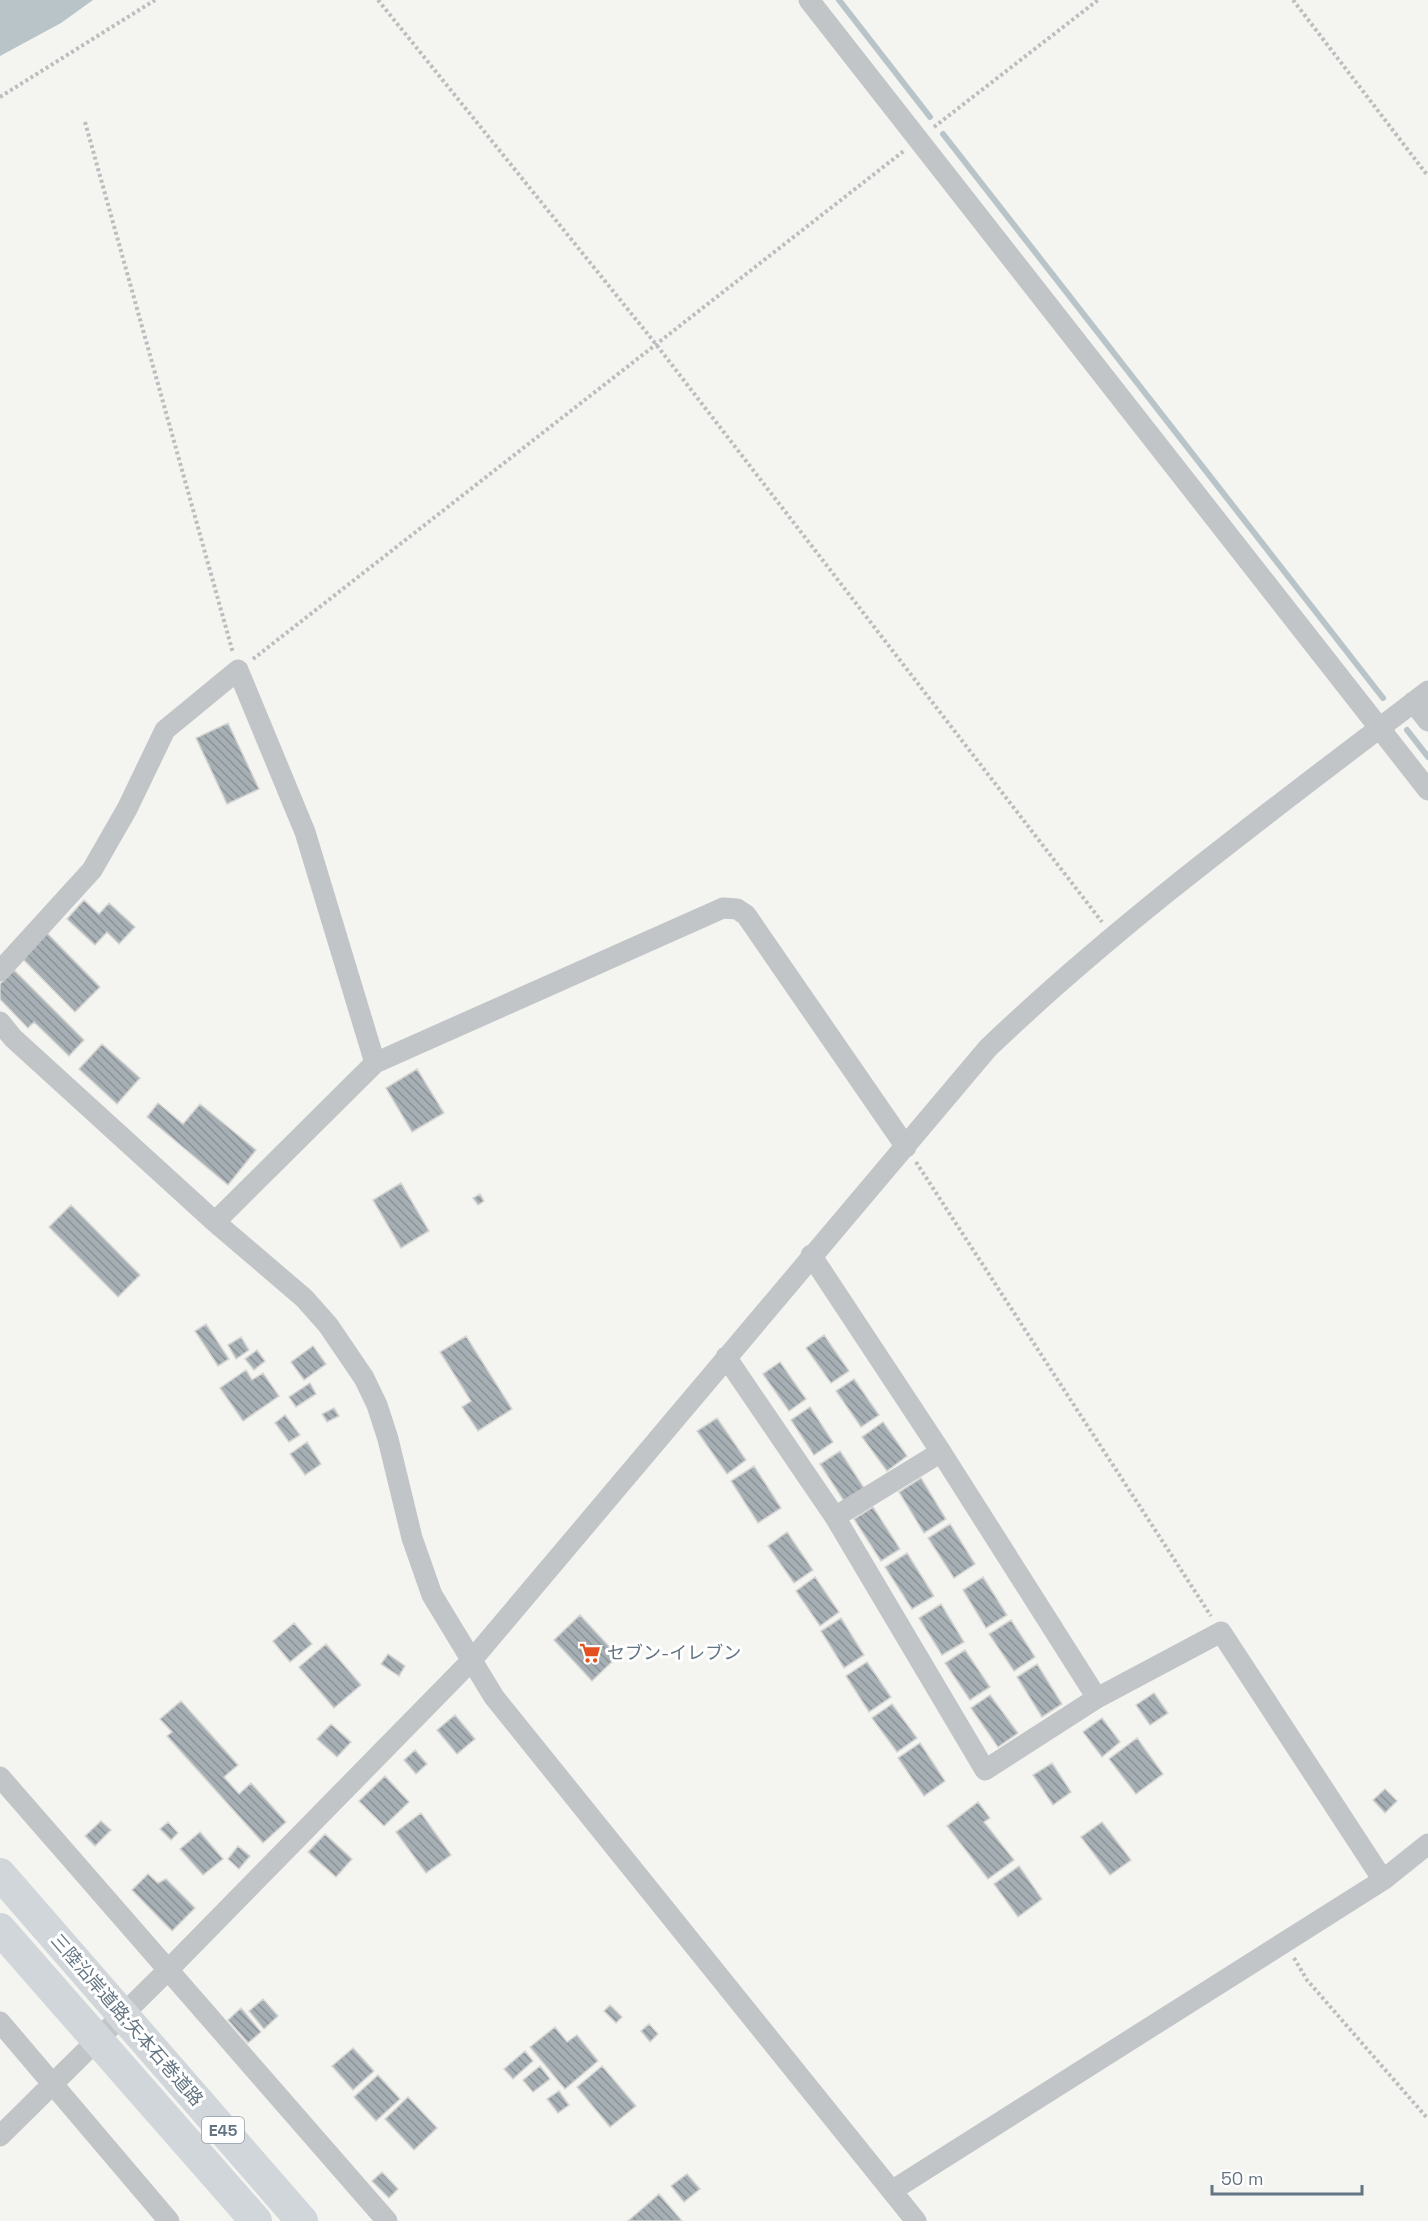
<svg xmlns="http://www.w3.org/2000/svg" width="1428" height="2221" viewBox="0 0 1428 2221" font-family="'Space Grotesk','Noto Sans JP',sans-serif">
  <defs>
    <pattern id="building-back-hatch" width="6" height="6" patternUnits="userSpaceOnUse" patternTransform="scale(1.5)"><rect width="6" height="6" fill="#a6afb4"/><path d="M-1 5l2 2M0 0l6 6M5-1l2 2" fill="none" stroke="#8b9398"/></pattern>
  </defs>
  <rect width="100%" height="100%" fill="#f4f4f0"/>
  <path fill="#b9c4c8" d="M0 0H93L61 23 0 56Z"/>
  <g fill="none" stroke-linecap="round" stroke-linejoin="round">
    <path stroke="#b9c4c8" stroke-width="6" d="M839 0 930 117
      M943 134 1383 698
      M1407 730 1428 757"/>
  </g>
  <path fill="url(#building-back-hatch)" stroke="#d5d6d3" stroke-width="1.5" d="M228 723 259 789 227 804 196 738Z
    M84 900 99 914 109 903 135 927 119 944 107 932 95 945 67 919Z
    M46 932 100 987 75 1012 21 957Z
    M14 970 84 1040 69 1056 34 1022 28 1028 0 999V984Z
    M102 1044 140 1078 117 1104 79 1069Z
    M417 1069 444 1113 412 1132 386 1088Z
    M158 1103 183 1124 200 1104 256 1150 228 1185 147 1117Z
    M401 1183 429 1231 401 1248 373 1200Z
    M480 1194 484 1201 478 1205 473 1198Z
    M71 1205 140 1275 118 1297 49 1227Z
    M206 1324 229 1359 218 1366 195 1331Z
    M824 1335 849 1371 831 1383 806 1348Z
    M466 1336 512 1409 478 1431 462 1407 471 1401 440 1352Z
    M241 1337 249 1350 236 1359 228 1345Z
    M313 1346 326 1364 304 1380 291 1362Z
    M257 1350 265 1361 254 1370 245 1359Z
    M780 1362 806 1399 789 1411 763 1374Z
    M246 1370 252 1380 263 1373 279 1396 243 1421 220 1388Z
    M854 1379 879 1415 861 1427 836 1391Z
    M310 1383 316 1394 296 1407 289 1397Z
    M810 1407 833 1442 814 1455 791 1420Z
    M334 1408 339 1416 327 1422 322 1414Z
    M285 1415 300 1435 289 1442 275 1423Z
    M717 1418 746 1460 727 1474 697 1431Z
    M883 1422 907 1456 887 1471 862 1437Z
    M307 1442 321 1464 305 1475 290 1454Z
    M840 1451 864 1488 844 1501 820 1464Z
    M754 1466 781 1508 758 1523 731 1481Z
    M921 1478 946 1519 924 1533 899 1492Z
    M873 1507 900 1549 881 1561 854 1519Z
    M950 1524 975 1564 954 1578 928 1538Z
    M787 1532 813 1570 794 1583 768 1546Z
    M907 1553 934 1596 912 1609 885 1567Z
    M815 1577 839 1612 820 1626 796 1591Z
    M983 1577 1007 1615 986 1628 963 1590Z
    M941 1604 964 1642 942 1655 919 1618Z
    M580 1615 618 1656 592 1681 554 1640Z
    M841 1618 864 1655 844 1668 821 1631Z
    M1011 1620 1035 1657 1014 1671 989 1634Z
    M294 1623 312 1644 290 1662 273 1641Z
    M326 1644 361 1685 334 1708 299 1667Z
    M965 1650 990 1687 970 1700 945 1663Z
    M388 1654 405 1666 399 1676 381 1664Z
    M867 1662 891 1697 869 1712 846 1676Z
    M1037 1664 1062 1704 1042 1717 1017 1677Z
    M1154 1693 1168 1713 1150 1725 1136 1705Z
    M990 1695 1018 1733 998 1747 971 1708Z
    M181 1701 238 1765 224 1777 239 1794 251 1783 286 1822 263 1843 167 1736 172 1732 160 1719Z
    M892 1704 917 1738 897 1752 872 1718Z
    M455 1715 475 1739 457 1754 437 1730Z
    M1102 1718 1120 1742 1102 1757 1083 1732Z
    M331 1724 351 1742 337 1757 317 1739Z
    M1137 1738 1163 1774 1136 1794 1109 1759Z
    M920 1743 945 1781 924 1796 898 1758Z
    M415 1750 427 1764 416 1774 404 1760Z
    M1052 1763 1071 1792 1053 1805 1033 1775Z
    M385 1776 409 1802 384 1826 359 1801Z
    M1385 1789 1397 1801 1385 1813 1373 1800Z
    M978 1802 990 1818 984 1822 1014 1860 988 1879 947 1826Z
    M421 1813 451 1855 426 1873 396 1832Z
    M101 1821 111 1830 95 1846 85 1836Z
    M168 1822 178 1833 171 1840 160 1829Z
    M1102 1822 1131 1860 1110 1875 1081 1837Z
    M200 1832 223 1859 203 1875 180 1849Z
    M325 1834 352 1859 336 1877 308 1852Z
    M238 1846 250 1856 239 1869 228 1859Z
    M1019 1866 1042 1899 1018 1917 994 1884Z
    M148 1874 158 1883 166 1879 195 1908 172 1931 132 1890Z
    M263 1999 278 2016 264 2029 249 2011Z
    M610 2005 622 2017 616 2023 604 2011Z
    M241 2008 261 2032 248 2043 228 2020Z
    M649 2024 658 2034 650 2042 641 2031Z
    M555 2027 567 2042 577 2035 598 2061 565 2089 530 2047Z
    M353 2048 374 2071 353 2090 332 2066Z
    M525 2051 533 2061 513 2079 504 2069Z
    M540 2066 550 2079 533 2092 523 2080Z
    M602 2066 636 2106 610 2127 577 2087Z
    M378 2075 400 2099 376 2121 354 2097Z
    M559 2091 569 2105 558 2113 547 2099Z
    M408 2097 437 2128 414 2150 385 2119Z
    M382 2172 398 2189 389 2198 372 2181Z
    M687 2174 700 2189 684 2202 671 2186Z
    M659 2194 682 2221H628Z"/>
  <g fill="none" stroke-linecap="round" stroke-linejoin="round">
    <path stroke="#bbbdbf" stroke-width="4" stroke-dasharray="3 3" stroke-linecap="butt" d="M378 0 655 343 1102 922
      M1293 0 1428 176
      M0 97 155 0
      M85 122 233 653
      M934 127 1098 0
      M253 659 905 150
      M916 1162 1211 1616
      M1294 1958 1307 1980 1428 2119"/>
    <path stroke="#c1c5c8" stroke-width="21" d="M809 0 1428 790
      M1413 702 1428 721
      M0 971 92 870 127 809 165 730 238 670 305 832 375 1063
      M0 1022 13 1038 215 1222 304 1298 328 1325 364 1378 377 1405 388 1439 412 1538 432 1595 494 1697 916 2221
      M215 1222 375 1063 723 908 737 909 746 915 906 1147
      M811 1255 941 1452 1097 1698
      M726 1357 835 1517 985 1770 1097 1698 1221 1632 1383 1880
      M835 1517 941 1452
      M0 1777 387 2221
      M0 2022 169 2221
      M0 2136 167 1971 471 1661 988 1048C1124 918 1278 806 1428 691
      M893 2190 1383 1880 1428 1844"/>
    <path stroke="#d1d6da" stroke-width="32" d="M0 1874 302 2221
      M0 1929 256 2221"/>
  </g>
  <defs>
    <symbol id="supermarket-bare" viewBox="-9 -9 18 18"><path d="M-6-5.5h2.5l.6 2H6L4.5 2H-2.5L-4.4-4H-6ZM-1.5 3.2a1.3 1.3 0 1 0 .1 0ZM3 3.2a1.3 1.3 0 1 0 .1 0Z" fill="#e45121" stroke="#fff" stroke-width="2.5" paint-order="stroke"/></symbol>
  </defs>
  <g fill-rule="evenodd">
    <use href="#supermarket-bare" x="575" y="1638" width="30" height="30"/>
  </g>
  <g text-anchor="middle" stroke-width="6" stroke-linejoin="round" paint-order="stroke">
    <rect fill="#fff" stroke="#929ea8" stroke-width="1.5" x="202" y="2117" width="42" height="26" rx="4.5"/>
    <g font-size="16" font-weight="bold" fill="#637482">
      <text x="223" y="2136">E45</text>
    </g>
    <g font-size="18" fill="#637482" stroke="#fff" text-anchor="start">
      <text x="607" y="1659">セブン-イレブン</text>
    </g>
    <g font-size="18" fill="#637482" stroke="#fff">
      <text transform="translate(127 2020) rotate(49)" y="6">三陸沿岸道路;矢本石巻道路</text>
    </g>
  </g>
  <path d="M1212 2185v9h150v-9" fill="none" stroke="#637482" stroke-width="3"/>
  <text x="1221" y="2185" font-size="18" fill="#637482" stroke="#ffffff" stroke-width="4.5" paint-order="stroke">50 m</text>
</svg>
